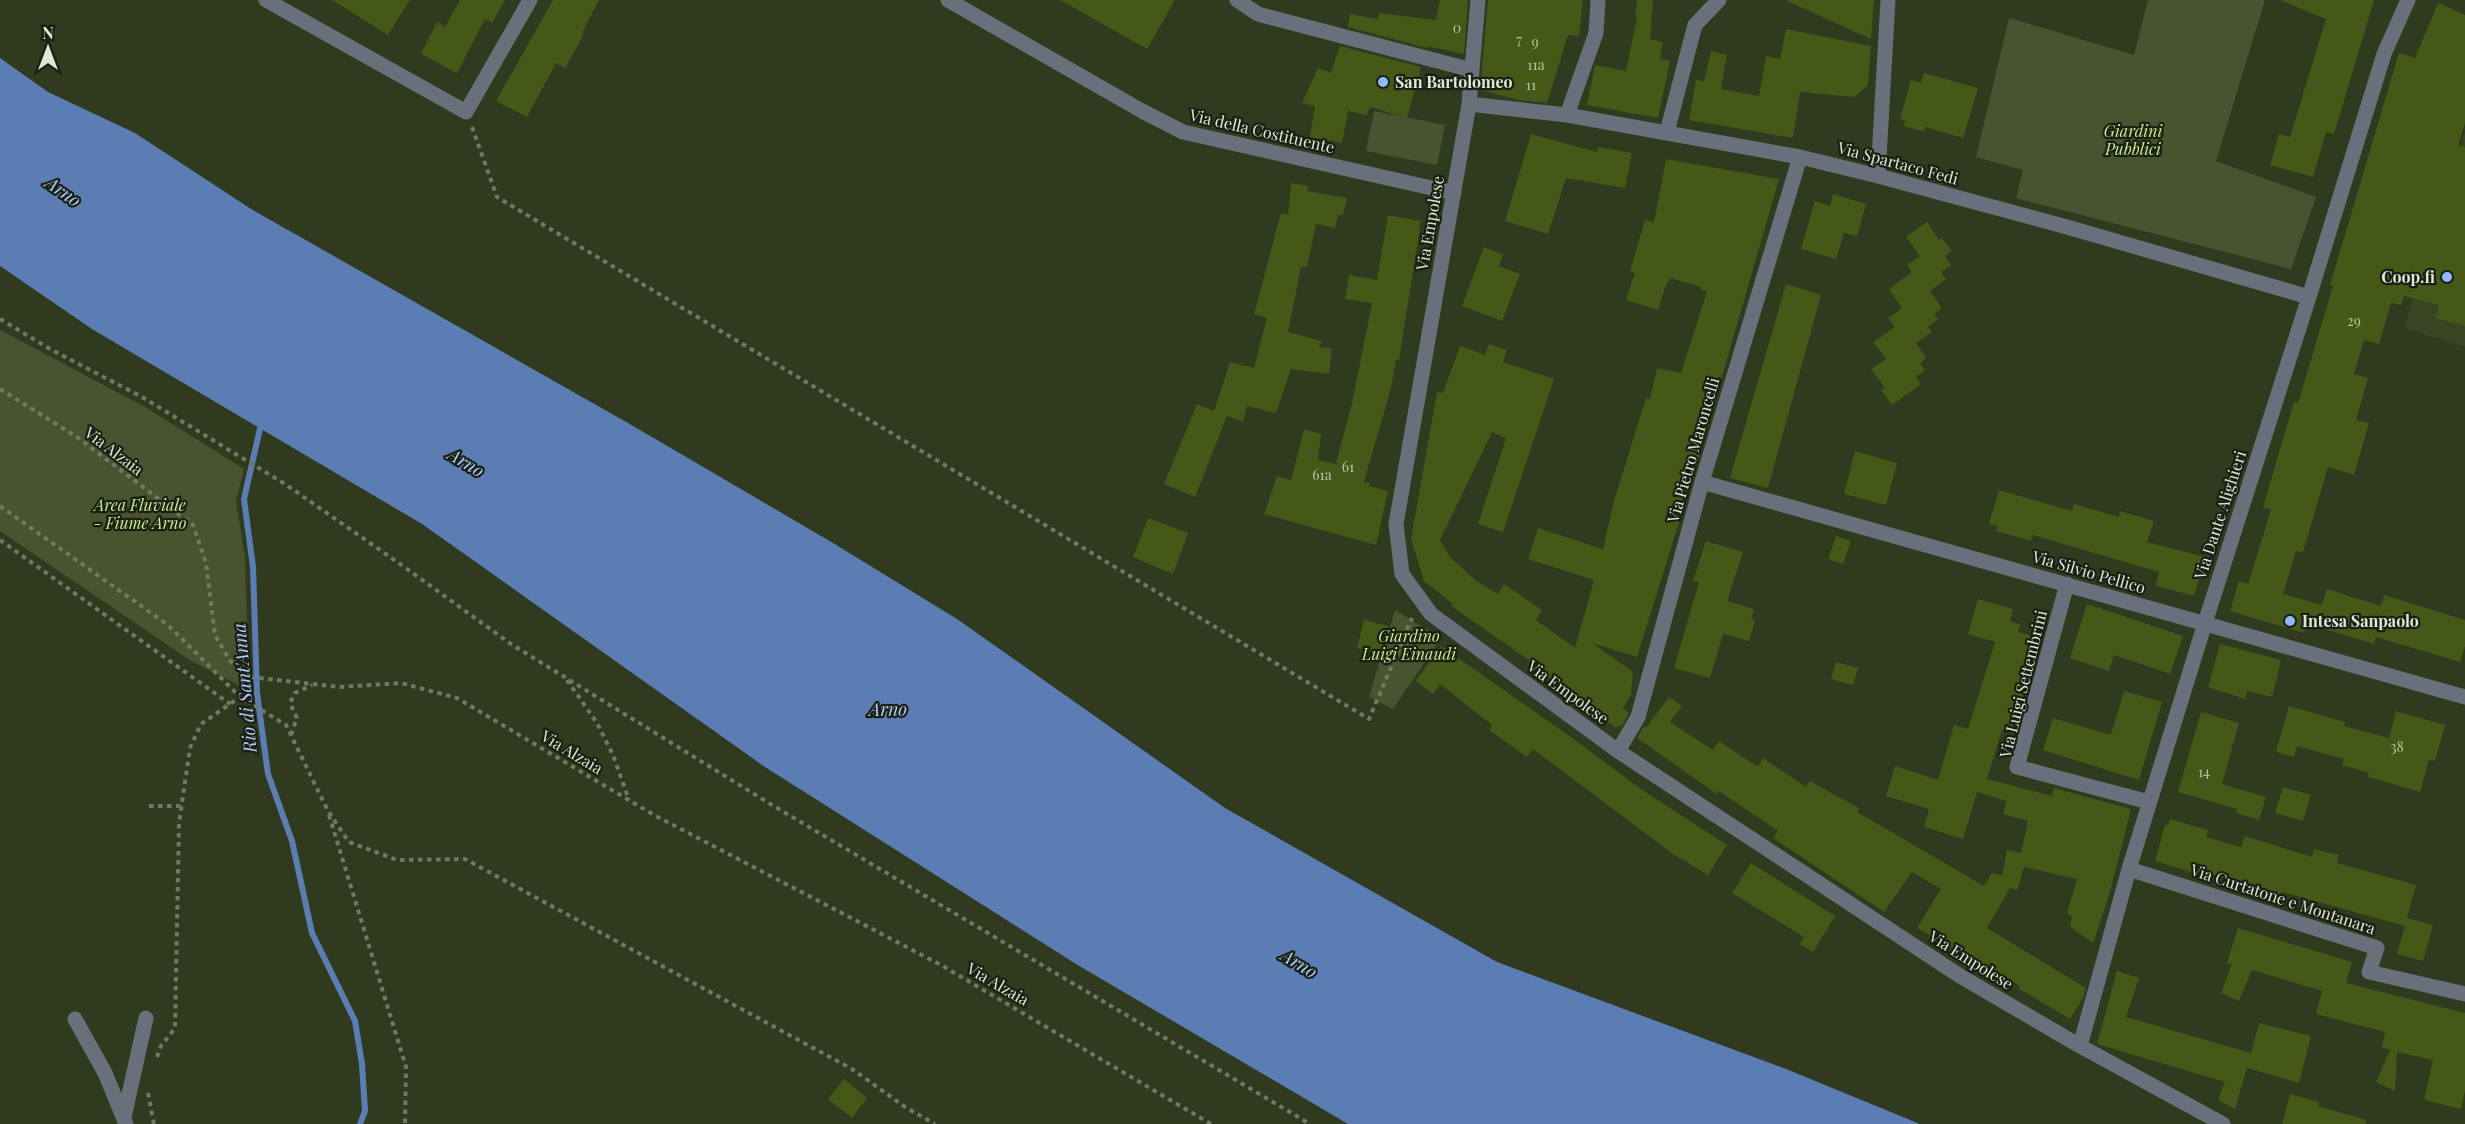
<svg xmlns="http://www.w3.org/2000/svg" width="2465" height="1124" viewBox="0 0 2465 1124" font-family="'Playfair Display',serif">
  <rect width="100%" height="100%" fill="#303a1e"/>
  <path fill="#394522" d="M2465 132V347L2404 328Z"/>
  <path fill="#47542f" d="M2148 0H2265L2216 161 2316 197 2291 269 2016 198 2023 170 1976 157 2009 18 2134 55Z
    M1374 111 1445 125 1437 165 1366 151Z
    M0 330 145 407 244 469 236 501 245 558 249 690 191 661 0 531Z
    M1395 610 1441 638 1393 709 1369 697Z"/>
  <path fill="#5c7db4" d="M0 58 48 92 135 133 251 209 628 423 833 543 957 619 1225 808 1497 962 1786 1069 1920 1124H1348L1076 964 765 767 422 524 92 329 0 266Z"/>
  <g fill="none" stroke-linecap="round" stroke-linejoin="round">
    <path stroke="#5c7db4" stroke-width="6" d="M262 420 244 499 253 567 257 693 268 774 292 841 312 933 355 1021 362 1064 365 1111 360 1124"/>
  </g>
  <path fill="#455817" d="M332 0H410L388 35Z
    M460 0H505L492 23 485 19 457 73 421 54 437 22 445 27Z
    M553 0H599L582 33 584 34 565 68 556 63 527 117 496 101Z
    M1060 0H1175L1147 49Z
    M1440 0H1468L1464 54 1427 46V48L1348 27 1350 14 1378 19 1379 13 1436 20Z
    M1488 0H1583L1579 36 1568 35 1547 103 1519 100 1480 90Z
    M1637 0H1653L1650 39 1663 42 1660 59 1670 61 1658 118 1587 105 1595 65 1626 71 1637 17H1635Z
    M1785 0H1874L1871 39Z
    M2280 0H2374L2334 134 2326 132 2313 177 2270 165 2279 134 2290 137 2326 19Z
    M2438 3 2465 15V123L2458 146 2465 147V326L2435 318 2439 305 2404 296 2401 305 2391 303 2379 344 2364 340 2354 374 2368 378 2356 420 2369 423 2354 475 2328 467 2303 552 2296 551 2283 594 2322 605 2327 589 2381 606 2384 595 2465 620V646L2460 662 2376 637 2374 644 2307 624 2304 633 2230 611 2239 581 2248 584 2271 510 2263 507 2294 402 2298 403 2333 286 2330 285 2399 53 2415 58Z
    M1786 29 1871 46 1868 85 1855 97 1800 92 1793 138 1689 120 1696 80 1704 81 1711 51 1727 55 1721 89 1759 96 1766 56 1780 59Z
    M1340 46 1421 67 1407 118 1370 107 1367 115 1348 111 1342 143 1310 137 1315 106 1302 103 1318 68 1331 73Z
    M1924 73 1978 88 1963 138 1925 127 1924 132 1904 126 1905 120 1900 119 1911 80 1921 83Z
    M1531 134 1597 152 1598 147 1632 153 1625 188 1566 178 1548 234 1505 221Z
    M1666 159 1779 179 1691 484 1637 657 1592 643 1633 672 1631 695 1623 708 1629 713 1621 727 1619 725 1616 728 1554 682 1526 658 1451 606 1453 604 1424 581 1411 539 1437 392 1443 393 1460 346 1485 355 1489 344 1507 350 1503 362 1554 379 1503 532 1478 524 1506 438 1492 432 1440 540 1450 557 1475 580 1498 594 1504 584 1542 610 1536 620 1575 648 1594 580 1528 559 1538 528 1603 549 1614 501 1646 398 1650 399 1657 368 1681 373 1707 291 1701 290V287L1670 278 1669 282H1667L1658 310 1626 300 1635 273 1630 271 1645 220 1654 222Z
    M1291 183 1308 186 1307 191 1347 198 1343 215H1338L1335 228 1316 224 1307 267H1301L1288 332 1322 341 1319 347 1332 348 1329 374 1291 369 1276 413 1247 406 1243 422 1214 411 1230 362 1254 368 1267 318 1254 314 1281 213 1288 215Z
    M1833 194 1866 204 1857 236 1844 233 1836 259 1801 249 1815 201 1830 206Z
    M1388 215 1421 221 1399 360H1396L1391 388 1364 482 1370 483 1369 486 1388 491 1376 545 1264 514 1277 476 1291 480 1304 429 1321 434 1318 460 1336 464 1352 403 1372 303 1345 299 1349 275 1377 280Z
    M1927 222 1939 240 1942 238 1952 251 1945 256 1951 265 1941 272 1946 279 1930 291 1942 308 1934 314 1938 319 1928 327 1932 332 1916 343 1926 358 1920 363 1925 370 1916 377 1921 384 1892 405 1881 390 1885 388 1871 369 1886 359 1873 342 1895 327 1888 318 1902 308 1889 289 1912 272 1907 265 1920 256 1906 237Z
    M1484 247 1503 255 1499 266 1520 274 1502 321 1462 306Z
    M1786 284 1821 295 1768 488 1730 478Z
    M1197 404 1227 416 1195 497 1164 484Z
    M1855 451 1897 463 1886 505 1844 494Z
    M1999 490 2072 511 2074 504 2119 517 2120 511 2154 521 2147 542 2205 557 2194 596 2156 586 2159 572 2033 535 2031 541 1996 531 1998 526 1989 524Z
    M1148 518 1188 533 1173 574 1133 557Z
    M1836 536 1851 541 1843 564 1828 559Z
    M1706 541 1743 552 1727 601 1754 609 1751 619 1755 620 1749 641 1723 634 1710 678 1674 668 1699 582 1693 581Z
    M1978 599 2013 609 2010 621 2020 624 2018 632 2039 638 2012 733 2002 730 1987 779 2052 796 2054 788 2131 809 2110 892 2093 943 2070 927 2072 917 2067 913 2077 879 2024 867 2017 890 2010 888 1987 928 2086 988 2083 998 2070 1019 2018 988 2020 986 1917 928 1941 889 1912 872 1884 912 1773 838 1778 831 1719 791 1717 794 1637 738 1644 726 1646 728 1669 697 1682 706 1670 722 1713 750 1719 741 1758 767 1763 758 1806 787 1810 781 1859 808 1857 812 1984 886 1992 873 2002 876 2007 850 2021 853 2028 821 2003 814 2007 801 1977 792 1963 839 1924 827 1929 809 1886 796 1895 766 1938 780 1954 725 1968 729 1995 642 1968 634Z
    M2087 604 2183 636 2170 674 2114 655 2109 671 2070 658Z
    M1364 620 1388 626 1381 654 1357 648Z
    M2220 644 2281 660 2272 697 2247 691 2245 699 2208 687Z
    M1441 646 1568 735 1641 789 1727 845 1708 875 1673 854 1533 749 1527 757 1489 730 1492 725 1440 684 1433 694 1416 681Z
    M1836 662 1858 668 1853 685 1831 679Z
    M2124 691 2162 702 2139 780 2043 750 2053 718 2111 735Z
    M2289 706 2345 722 2344 726 2389 738 2396 711 2445 725 2435 761 2429 760 2420 792 2368 777 2369 773 2342 765 2344 759 2297 746 2294 757 2276 752Z
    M2201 712 2239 723 2222 784 2266 797 2259 820 2236 813 2237 809 2178 792Z
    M2283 787 2311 795 2303 821 2275 813Z
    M2170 819 2208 830 2206 837 2241 847 2245 836 2312 857 2314 849 2339 855 2337 863 2416 885 2407 918 2433 925 2423 961 2397 954 2405 926 2282 892 2281 896 2211 874 2210 878 2155 861 2165 825H2168Z
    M1751 863 1835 916 1813 952 1800 944 1804 937 1732 893Z
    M2238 928 2352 962 2346 983 2465 1013V1091L2461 1109 2424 1100 2433 1060 2397 1052 2395 1091 2376 1082 2390 1050 2382 1048 2385 1032 2316 1014 2322 991 2252 970 2239 1001 2221 993 2232 964 2227 963Z
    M2117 971 2139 978 2126 1017 2251 1053 2259 1023 2311 1036 2299 1083 2247 1068 2235 1109 2218 1100 2225 1082 2097 1044Z
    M844 1079 867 1098 852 1118 828 1099Z
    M2290 1094 2319 1102 2318 1106 2366 1120V1124H2282Z"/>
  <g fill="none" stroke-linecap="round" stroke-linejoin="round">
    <path stroke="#707961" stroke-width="4" stroke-dasharray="4.5 4.5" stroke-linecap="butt" d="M472 127 497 197 1369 719 1412 618
      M0 319 50 349 142 397 285 484 403 566 511 644 772 805 1310 1124
      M0 389 77 437 193 525 206 563 215 635 230 661 250 677 339 687 401 683 457 698 654 815 941 965 1211 1124
      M0 506 168 625 240 697 286 725 328 811 349 842 397 860 465 859 852 1069 905 1107 935 1124
      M0 540 230 704
      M567 680 597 723 613 755 629 800
      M291 735 297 718 290 703 295 693 312 685
      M149 806H182
      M329 815 406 1067 405 1124
      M157 1057 161 1046 175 1028 179 823 190 748 201 724 240 697
      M148 1093 154 1124"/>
    <path stroke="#69707c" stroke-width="15" d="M266 0 466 112 530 0
      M948 0 1142 111 1183 132 1454 193
      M1237 0 1258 14 1472 70
      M1478 0 1469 104 1396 524 1402 574 1431 614 1618 751 1960 976 2080 1046 2223 1124
      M1469 104 1567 115 1800 157 1878 176 2067 227 2309 297
      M1567 115 1596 33 1598 0
      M1667 132 1695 25 1719 0
      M1878 176 1888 0
      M1702 482 2465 697
      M2067 584 2017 767 2149 802
      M1618 751 1638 717 1702 482 1800 157
      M2129 869 2377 948 2369 972 2465 994
      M75 1019 105 1073 126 1124
      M2080 1046 2129 869 2205 623 2309 297 2384 54 2408 0
      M124 1117 146 1018"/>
  </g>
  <g fill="#8fb8fd" stroke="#1a1f13" stroke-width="2">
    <circle cx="1383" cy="82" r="6"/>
    <circle cx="2447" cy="277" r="6"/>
    <circle cx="2290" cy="621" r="6"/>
  </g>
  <g text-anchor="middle" stroke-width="4.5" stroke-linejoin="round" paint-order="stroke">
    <g font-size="14" fill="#b9c3a6">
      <text x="1457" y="33">0</text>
      <text x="1519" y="45">7</text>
      <text x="1535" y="47">9</text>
      <text x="1536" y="70">11a</text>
      <text x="1531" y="90">11</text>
      <text x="2354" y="326">29</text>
      <text x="1348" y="472">61</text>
      <text x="1322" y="480">61a</text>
      <text x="2397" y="752">38</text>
      <text x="2204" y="777">14</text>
    </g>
    <g font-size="16" font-weight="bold" fill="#e0e7d6" stroke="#1a1f13" text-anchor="start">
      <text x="1395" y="88">San Bartolomeo</text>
      <text x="2435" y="283" text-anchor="end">Coop.fi</text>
      <text x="2302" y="627">Intesa Sanpaolo</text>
    </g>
    <g font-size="16" fill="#e0e7d6" stroke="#1a1f13">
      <text transform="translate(1262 131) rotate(13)" y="6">Via della Costituente</text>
      <text transform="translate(1898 163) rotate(15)" y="6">Via Spartaco Fedi</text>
      <text transform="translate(1430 223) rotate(-80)" y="6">Via Empolese</text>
      <text transform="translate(1693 450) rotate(-74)" y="6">Via Pietro Maroncelli</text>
      <text transform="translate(114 451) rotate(37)" y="6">Via Alzaia</text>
      <text transform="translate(2220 515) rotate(-72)" y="6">Via Dante Alighieri</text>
      <text transform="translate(2089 572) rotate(16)" y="6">Via Silvio Pellico</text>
      <text transform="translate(2023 684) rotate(-76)" y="6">Via Luigi Settembrini</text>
      <text transform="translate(1568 692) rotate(36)" y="6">Via Empolese</text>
      <text transform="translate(572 752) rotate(31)" y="6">Via Alzaia</text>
      <text transform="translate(2283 899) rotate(18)" y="6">Via Curtatone e Montanara</text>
      <text transform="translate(1971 960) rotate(32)" y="6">Via Empolese</text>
      <text transform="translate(998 984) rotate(30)" y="6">Via Alzaia</text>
    </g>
    <g font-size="16" font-style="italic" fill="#cbec90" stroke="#1a1f13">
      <text x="2133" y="137">Giardini<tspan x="2133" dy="18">Pubblici</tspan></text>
      <text x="140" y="511">Area Fluviale<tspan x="140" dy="18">- Fiume Arno</tspan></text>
      <text x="1409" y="642">Giardino<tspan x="1409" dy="18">Luigi Einaudi</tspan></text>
    </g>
    <g font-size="18" font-style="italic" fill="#b0cdfd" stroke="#1a1f13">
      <text transform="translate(63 192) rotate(35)" y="6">Arno</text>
      <text transform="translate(466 463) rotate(31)" y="6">Arno</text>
      <text transform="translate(245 688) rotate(-95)" y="6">Rio di Sant'Anna</text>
      <text x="888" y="716">Arno</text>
      <text transform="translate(1299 964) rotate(31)" y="6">Arno</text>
    </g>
  </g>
  <g transform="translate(48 48)" stroke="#1a1f13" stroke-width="4.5" paint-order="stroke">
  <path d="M0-4.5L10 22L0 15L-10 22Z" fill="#e0e7d6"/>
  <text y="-9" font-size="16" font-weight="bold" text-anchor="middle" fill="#e0e7d6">N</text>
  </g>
</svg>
